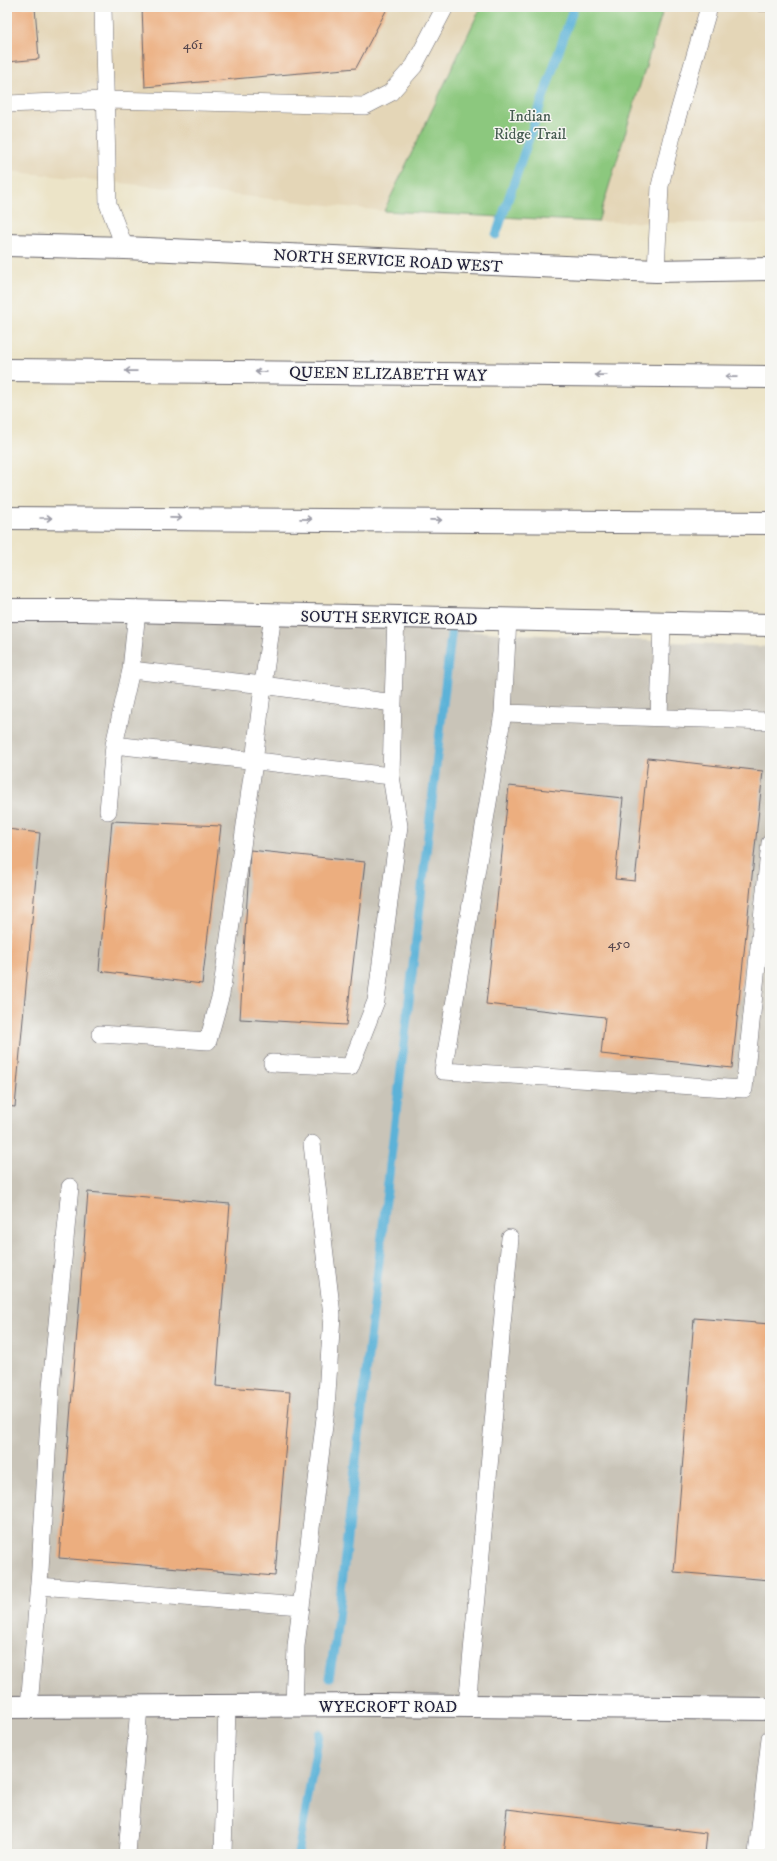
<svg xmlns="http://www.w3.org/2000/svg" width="777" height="1861" viewBox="0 0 777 1861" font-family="'IM FELL DW Pica',serif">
  <rect width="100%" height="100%" fill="#f6f6f2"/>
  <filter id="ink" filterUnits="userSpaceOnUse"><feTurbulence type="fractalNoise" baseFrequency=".025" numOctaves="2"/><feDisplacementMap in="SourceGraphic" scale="8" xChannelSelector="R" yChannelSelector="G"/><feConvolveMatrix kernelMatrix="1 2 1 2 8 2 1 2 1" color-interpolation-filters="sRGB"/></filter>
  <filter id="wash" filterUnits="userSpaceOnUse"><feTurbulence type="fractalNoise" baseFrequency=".012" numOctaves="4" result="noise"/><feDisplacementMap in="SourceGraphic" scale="16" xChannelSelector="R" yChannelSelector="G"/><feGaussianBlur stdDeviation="0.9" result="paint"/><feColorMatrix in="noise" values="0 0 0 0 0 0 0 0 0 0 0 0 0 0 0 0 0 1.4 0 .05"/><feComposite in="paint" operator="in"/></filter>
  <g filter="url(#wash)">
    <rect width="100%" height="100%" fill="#ece4c8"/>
    <path fill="#e4d6b7" d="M7 7H481L384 211 7 171Z
      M664 7H770V224L598 222Z"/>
    <path fill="#c9c4b8" d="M7 607 770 647V1854H7Z"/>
    <path fill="#8cc87e" stroke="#57755c" d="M481 7H664L598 222 384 211Z"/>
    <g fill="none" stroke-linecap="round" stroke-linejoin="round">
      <path stroke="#5cb2d8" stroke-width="9" d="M496 235 574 7
        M329 1678 335 1643 452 627
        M298 1854 319 1734"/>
    </g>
    <g id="blocks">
      <path fill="#ecae7f" d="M7 7H35L39 59 7 62Z
        M142 7H388L356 68 145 87Z
        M758 7H770V11H758Z
        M769 22H770V77H768Z
        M648 758 763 771 732 1068 601 1054 605 1017 486 1004 509 786 623 798 615 879 635 881Z
        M112 821 221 826 202 984 99 971Z
        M7 829 40 833 15 1107 7 1106Z
        M250 850 365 862 346 1025 240 1019Z
        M88 1192 230 1204 216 1386 290 1392 275 1576 59 1558Z
        M694 1318 770 1324V1580L674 1572Z
        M507 1809 706 1833 704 1854H502Z"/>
    </g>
  </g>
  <g filter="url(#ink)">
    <use href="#blocks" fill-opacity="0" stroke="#69666c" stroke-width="1"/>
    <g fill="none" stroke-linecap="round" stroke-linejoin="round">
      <defs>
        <path id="service" d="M103 7 108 204 125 248
          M7 104 106 100 365 106 390 93 414 66 445 7
          M656 271 660 186 673 132 709 7
          M137 611 131 670 263 685 393 703 396 617
          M508 619 503 713 443 1071 744 1089 770 843
          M503 713 770 721
          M659 717 662 623
          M114 745 391 776 393 703
          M108 811 114 745 131 670
          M100 1034 208 1041 221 994 254 762 263 685 273 615
          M272 1063 350 1067 376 1001 399 826 391 776
          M39 1586 301 1606
          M294 1706 296 1646 326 1410 332 1315 312 1144
          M467 1706 510 1238
          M29 1707 40 1570 51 1387 70 1187
          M127 1854 139 1707
          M223 1854 227 1706
          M757 1854 770 1738"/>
        <path id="tertiary" d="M7 245 125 248 656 271 770 269
          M7 610H81L770 625
          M7 1707 379 1705 770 1709"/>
        <path id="motorway" d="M7 370 770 377
          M7 518 770 523"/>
      </defs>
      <use href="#service" stroke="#69666c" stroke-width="18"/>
      <use href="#tertiary" stroke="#69666c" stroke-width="24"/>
      <use href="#motorway" stroke="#69666c" stroke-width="24"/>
      <use href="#service" stroke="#fff" stroke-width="17"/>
      <use href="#tertiary" stroke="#fff" stroke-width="22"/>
      <use href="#motorway" stroke="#fff" stroke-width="22"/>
    </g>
    <defs><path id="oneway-shaft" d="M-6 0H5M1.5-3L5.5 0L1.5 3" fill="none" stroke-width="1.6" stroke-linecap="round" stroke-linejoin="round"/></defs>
    <g stroke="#9c9ca7">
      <use href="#oneway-shaft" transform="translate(131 371) rotate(-179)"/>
      <use href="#oneway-shaft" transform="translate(261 372) rotate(-179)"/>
      <use href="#oneway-shaft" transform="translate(601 375) rotate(-179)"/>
      <use href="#oneway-shaft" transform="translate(731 377) rotate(-179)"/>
      <use href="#oneway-shaft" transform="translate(46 518)"/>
      <use href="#oneway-shaft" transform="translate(176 518) rotate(1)"/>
      <use href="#oneway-shaft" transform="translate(306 519) rotate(1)"/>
      <use href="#oneway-shaft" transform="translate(436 520) rotate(1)"/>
    </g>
  </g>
  <g text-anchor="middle" stroke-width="3" stroke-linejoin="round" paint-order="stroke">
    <g font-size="14" fill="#54454c">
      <text x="193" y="49">461</text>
      <text x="619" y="948">450</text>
    </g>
    <g font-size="16" fill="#475c52" stroke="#f6f6f2">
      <text x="530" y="121">Indian<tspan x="530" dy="18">Ridge Trail</tspan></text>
    </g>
    <g font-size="16" fill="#22223b" stroke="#f6f6f2">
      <text transform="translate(388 260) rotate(3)" y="6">NORTH SERVICE ROAD WEST</text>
      <text transform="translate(388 373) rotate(1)" y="6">QUEEN ELIZABETH WAY</text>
      <text transform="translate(389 617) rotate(1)" y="6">SOUTH SERVICE ROAD</text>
      <text x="388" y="1712">WYECROFT ROAD</text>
    </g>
  </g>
  <rect width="777" height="1861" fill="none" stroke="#f6f6f2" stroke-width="24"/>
</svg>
